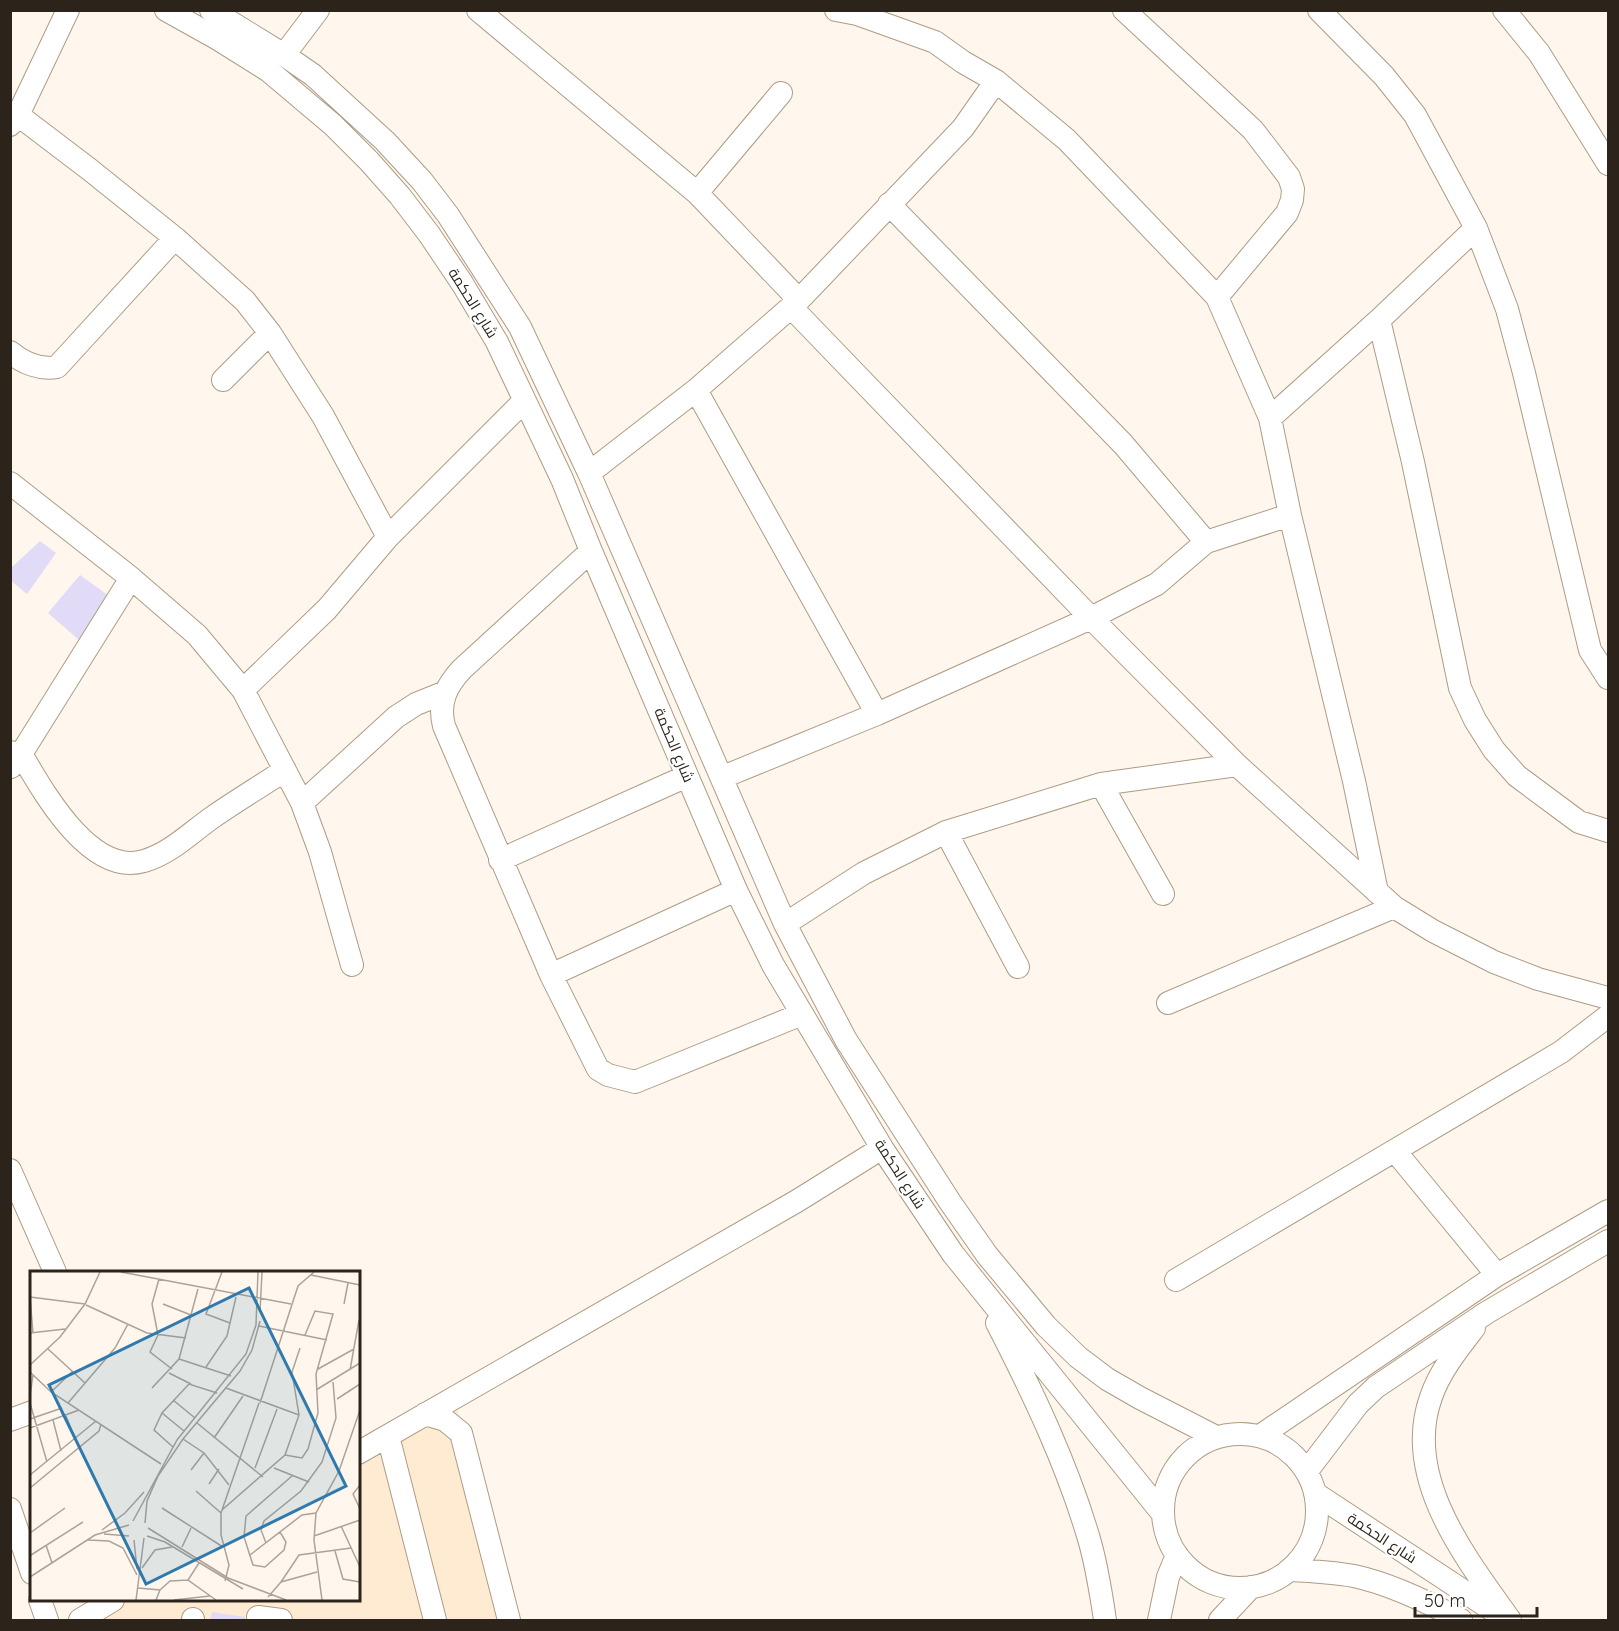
<svg xmlns="http://www.w3.org/2000/svg" width="1619" height="1631" viewBox="0 0 1619 1631" font-family="Quicksand,Cairo,sans-serif">
  <rect width="100%" height="100%" fill="#fff7ed"/>
  <path fill="#ffead2" d="M455 1397 505 1620H90L125 1600H358L359 1456Z"/>
  <path fill="#e1dbf7" d="M40 541 56 553 27 594 10 580V569Z
    M80 575 109 596 79 640 48 613Z
    M212 1612 245 1617V1620H210Z"/>
  <g fill="none" stroke-linecap="round" stroke-linejoin="round">
    <defs>
      <path id="minor" d="M166 10 218 39 269 71 333 125 369 161 400 196 429 234 462 283 497 342 562 479 591 551 736 890 773 965 882 1148 953 1254 1163 1514
        M211 10 284 55 313 75 385 141 422 181 448 215 520 327 589 473 785 924 846 1040 950 1202 987 1255 1046 1326 1078 1357 1107 1379 1140 1398 1216 1437
        M478 10 697 193 799 300
        M836 10 857 14 935 42 963 62 996 81 1067 140 1217 297 1270 418 1290 515 1354 781 1377 892
        M1124 10 1253 130 1289 177 1293 189 1292 200 1287 213 1217 297
        M1319 10 1384 76 1415 115 1476 228 1507 309 1524 373 1590 650 1608 678
        M1504 10 1539 53 1608 164
        M284 55 318 10
        M18 115 89 169 175 238 245 301 270 333 323 416 388 537
        M10 125 18 115 68 10
        M697 193 781 93
        M889 204 1123 444 1206 542
        M791 307 1091 618 1237 765 1394 907 1433 931 1494 962 1538 979 1608 998
        M1379 320 1413 462 1460 688 1475 720 1494 750 1517 776 1579 822 1608 831
        M10 352C23 363 40 370 57 367L175 238
        M223 380 270 333
        M696 390 877 714
        M1270 418 1379 320 1476 228
        M589 473 696 390 799 300 963 128 996 81
        M10 483 131 578 197 635 243 690 302 803 320 852 352 965
        M591 551 462 669C446 686 438 703 444 726L551 975 598 1069 608 1075 635 1082 802 1014
        M243 690 327 609 388 537 524 401
        M10 752 21 754C43 791 90 877 144 861 171 853 190 833 213 817 236 801 261 786 285 770
        M11 767 21 754 131 578
        M723 777 877 714 1091 618 1157 584 1206 542 1290 515
        M1101 784 1163 894
        M302 803 396 717 416 704 446 692
        M946 832 1018 967
        M500 860 687 776
        M785 924 864 873 946 832 1101 784 1237 765
        M551 975 736 890
        M1168 1003 1394 907
        M1395 1151 1497 1275
        M10 1170 55 1272
        M1176 1280 1561 1052 1608 1016
        M997 1323C1033 1393 1067 1464 1089 1539 1097 1566 1101 1593 1105 1620
        M1474 1328C1457 1350 1440 1371 1431 1397 1402 1478 1466 1558 1510 1620
        M425 1414 445 1420 461 1433 509 1620
        M10 1420 32 1412
        M1163 1511a77 77 0 1 1 154 0a77 77 0 1 1-154 0Z
        M388 1436 435 1620
        M1260 1436 1497 1275 1608 1211
        M358 1453 797 1201 882 1148
        M1307 1471 1358 1404 1376 1387 1486 1313 1608 1241
        M1316 1494 1500 1615
        M10 1509 32 1573
        M1289 1570C1311 1571 1332 1572 1354 1576 1391 1584 1428 1602 1461 1620
        M40 1600 47 1620
        M258 1617 281 1620
        M80 1620 113 1600
        M193 1620V1619
        M1159 1620 1168 1577 1177 1555
        M1220 1620 1251 1587"/>
    </defs>
    <use href="#minor" stroke="#ae9b84" stroke-width="24"/>
    <use href="#minor" stroke="#fff" stroke-width="22"/>
  </g>
  <g text-anchor="middle" stroke-width="4.5" stroke-linejoin="round" paint-order="stroke">
    <g font-size="15" fill="#2c241b" stroke="#fff">
      <text transform="translate(473 303) rotate(58)" y="5">شارع الحكمة</text>
      <text transform="translate(674 745) rotate(67)" y="5">شارع الحكمة</text>
      <text transform="translate(900 1174) rotate(57)" y="5">شارع الحكمة</text>
      <text transform="translate(1382 1538) rotate(33)" y="5">شارع الحكمة</text>
    </g>
  </g>
  <g transform="translate(30 1271)">
    <rect width="330" height="330" fill="#fff7ed"/>
    <path fill="none" stroke="#aba399" stroke-width="1.5" d="M91 1 261 33M192 1 176 43 200 52M281 4 330 14M129 8 122 33 128 64 120 81 142 98M0 26 55 33M0 26 3 62M133 33 161 44M314 33 318 12M56 34 117 62 156 67M230 41 232 1M229 55 297 69M0 62 35 58M18 78 55 112M149 88 201 105M0 94 30 66 55 33 70 1M176 96 197 65 206 26M288 98 324 78M320 99 329 49M0 101 21 121 131 193M139 102 161 113M122 117 149 88 168 18M196 117 269 144M286 119 330 92M21 121 43 100M0 125 3 104M307 128 330 113M143 129 165 147M0 132 17 191M38 132 85 77 98 53M230 132 268 15 284 1M132 142 154 160M36 145 45 168M0 148 32 137M23 149 31 180M167 152 233 206M0 157 49 139M184 167 213 125M153 168 174 182 199 214M143 176 124 159 132 142 159 113 187 122M255 184 272 187 278 178 288 142 286 103 303 43 285 40 275 64M225 197 247 138M244 197 279 211M161 199 174 182M0 204 66 150M179 213 189 198M330 214 323 223 330 238M0 217 69 160 71 153M166 220 191 242M132 237 193 276M192 239 255 184 269 144 262 101 270 77M103 250 147 169 216 83 226 54 228 1M115 252 117 230 128 205 153 168 210 100 222 79 230 50M311 255 330 296M118 257 198 307 256 329M72 259 95 242 114 221M250 261 256 271 254 279 235 296 223 294 214 266 216 245 262 205M0 262 35 237M74 263 99 265M117 265 135 271 213 318M284 265 330 249M58 269 79 270 93 277 107 304M104 269 107 298M236 272 231 259 234 250 271 220 292 191 306 147 303 111M16 274 22 292M152 276 161 257M305 280 313 308 330 311M1 284 53 251M220 284 272 244 286 242M169 292 158 309 186 329M112 297 125 279 142 276M0 306 65 264 99 254M195 310 199 294 191 264V242L229 132M251 311 269 284 321 277M108 317 130 319 126 329M130 319 140 310 158 309M238 326 251 311 287 301M106 329 114 267M144 329 180 325M292 329 284 269 286 242 309 200 330 139"/>
    <path fill="#3079ad" fill-opacity="0.15" stroke="#3079ad" stroke-width="3" d="M219 17 316 215 116 313 19 114Z"/>
    <rect width="330" height="330" fill="none" stroke="#2c241b" stroke-width="3"/>
  </g>
  <rect width="1619" height="1631" fill="none" stroke="#2c241b" stroke-width="24"/>
  <path d="M1415 1607v9h122v-9" fill="none" stroke="#2c241b" stroke-width="3"/>
  <text x="1424" y="1607" font-size="18" fill="#2c241b" stroke="#ffffff" stroke-width="4.5" paint-order="stroke">50 m</text>
</svg>
